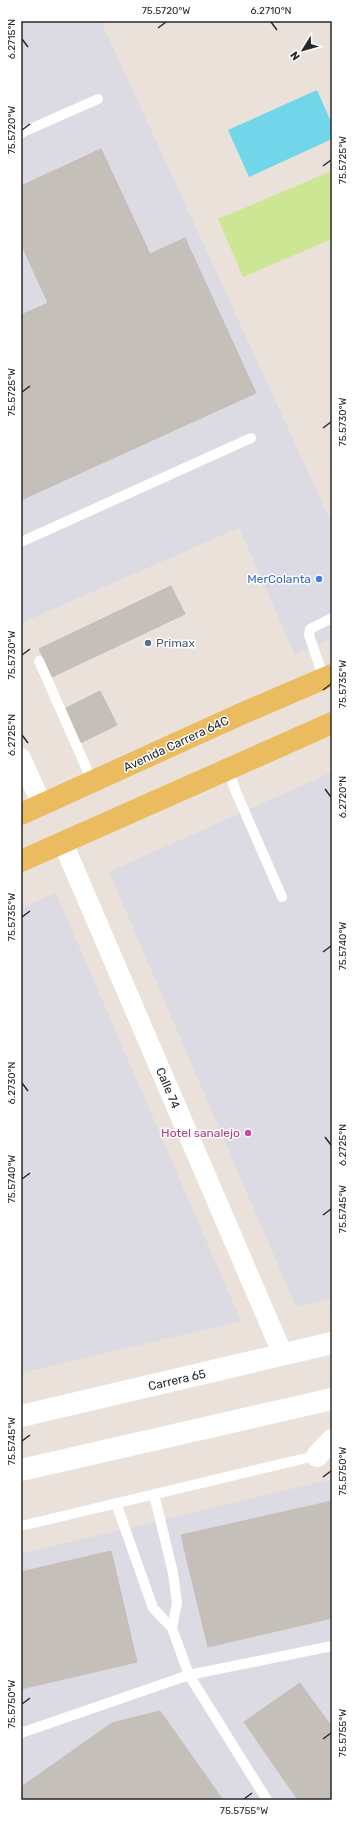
<svg xmlns="http://www.w3.org/2000/svg" width="353" height="1821" viewBox="0 0 353 1821" font-family="Rubik,sans-serif">
  <rect width="100%" height="100%" fill="#eae2da"/>
  <path fill="#dcdbe3" d="M21 21H101L332 524V638L295 655 239 528 21 623Z
    M332 772V1298L296 1307 109 872Z
    M56 893 241 1321 21 1373V908Z
    M332 1479V1800H21V1554Z"/>
  <path fill="#cce694" d="M329 172 332 180V239L243 277 218 219Z"/>
  <path fill="#71d6e9" d="M317 90 332 124V139L249 177 228 130Z"/>
  <path fill="#c5bfba" stroke="#c5bdb4" d="M101 149 150 254 185 238 256 393 21 500V315L48 303 21 244V186Z
    M171 586 185 614 52 677 39 649Z
    M100 691 117 725 80 743 64 709Z
    M332 1501V1618L208 1647 181 1535Z
    M111 1551 137 1662 21 1689V1572Z
    M300 1683 331 1726H332V1800H298L244 1722Z
    M160 1711 223 1800H21V1787L112 1723Z"/>
  <g fill="none" stroke-linecap="round" stroke-linejoin="round">
    <path stroke="#fff" stroke-width="10" d="M21 133 98 99
      M21 542 251 438
      M39 661 93 783
      M324 679 309 635 310 629 332 618
      M228 769 236 792 282 897
      M154 1494 173 1573 177 1603 172 1628
      M116 1503 153 1608 172 1628 189 1675 267 1800
      M21 1526 319 1455
      M21 1733 189 1675 332 1646"/>
    <path stroke="#fff" stroke-width="20" d="M21 758 42 805
      M63 843 283 1355"/>
    <path stroke="#fff" stroke-width="22" d="M21 1416 332 1343
      M317 1456 332 1440
      M21 1470 332 1399"/>
    <path stroke="#eabb5f" stroke-width="22" d="M21 814 241 714 332 675
      M21 861 332 723"/>
  </g>
  <path fill="none" stroke="#282828" stroke-width="1.5" d="M271 22 277 30M158 28 166 22M22 39 28 47M22 130 30 124M323 166 331 160M22 392 30 386M323 428 331 422M22 655 30 649M323 690 331 684M22 735 28 743M325 789 331 797M22 917 30 911M323 952 331 946M22 1083 28 1091M325 1137 331 1145M22 1179 30 1173M323 1215 331 1209M22 1441 30 1435M323 1477 331 1471M22 1704 30 1698M323 1739 331 1733M244 1799 252 1793"/>
  <circle fill="#3f7fe0" stroke="#fff" stroke-width="1.5" cx="319" cy="579" r="4"/>
  <circle fill="#5c6f8a" stroke="#fff" stroke-width="1.5" cx="148" cy="643" r="4"/>
  <circle fill="#d1479c" stroke="#fff" stroke-width="1.5" cx="248" cy="1133" r="4"/>
  <g text-anchor="middle" stroke-width="3" stroke-linejoin="round" paint-order="stroke">
    <g font-size="12" fill="#366cbe" stroke="#fff" text-anchor="end">
      <text x="311" y="583">MerColanta</text>
    </g>
    <g font-size="12" fill="#4e5e75" stroke="#fff" text-anchor="start">
      <text x="156" y="647">Primax</text>
    </g>
    <g font-size="12" fill="#282828" stroke="#fff">
      <text transform="translate(176 744) rotate(-25)" y="4">Avenida Carrera 64C</text>
      <text transform="translate(168 1088) rotate(67)" y="4">Calle 74</text>
      <text transform="translate(177 1380) rotate(-13)" y="4">Carrera 65</text>
    </g>
    <g font-size="12" fill="#b23c85" stroke="#fff" text-anchor="end">
      <text x="240" y="1137">Hotel sanalejo</text>
    </g>
  </g>
  <rect width="353" height="1821" fill="none" stroke="#ffffff" stroke-width="44"/>
  <g transform="translate(303 50) rotate(233)" stroke="#ffffff" stroke-width="3" paint-order="stroke">
  <path d="M0-3L7 15L0 10L-7 15Z" fill="#282828"/>
  <text y="-6" font-size="11" font-weight="bold" text-anchor="middle" fill="#282828">N</text>
  </g>
  <rect x="22" y="22" width="309" height="1777" fill="none" stroke="#282828" stroke-width="1.5"/>
  <g font-size="10" text-anchor="middle" fill="#282828">
    <text x="166" y="14">75.5720°W</text>
    <text x="271" y="14">6.2710°N</text>
    <text transform="translate(11 39) rotate(-90)" y="4">6.2715°N</text>
    <text transform="translate(11 130) rotate(-90)" y="4">75.5720°W</text>
    <text transform="translate(342 160) rotate(-90)" y="4">75.5725°W</text>
    <text transform="translate(11 392) rotate(-90)" y="4">75.5725°W</text>
    <text transform="translate(342 422) rotate(-90)" y="4">75.5730°W</text>
    <text transform="translate(11 655) rotate(-90)" y="4">75.5730°W</text>
    <text transform="translate(342 684) rotate(-90)" y="4">75.5735°W</text>
    <text transform="translate(11 735) rotate(-90)" y="4">6.2725°N</text>
    <text transform="translate(342 797) rotate(-90)" y="4">6.2720°N</text>
    <text transform="translate(11 917) rotate(-90)" y="4">75.5735°W</text>
    <text transform="translate(342 946) rotate(-90)" y="4">75.5740°W</text>
    <text transform="translate(11 1083) rotate(-90)" y="4">6.2730°N</text>
    <text transform="translate(342 1145) rotate(-90)" y="4">6.2725°N</text>
    <text transform="translate(11 1179) rotate(-90)" y="4">75.5740°W</text>
    <text transform="translate(342 1209) rotate(-90)" y="4">75.5745°W</text>
    <text transform="translate(11 1441) rotate(-90)" y="4">75.5745°W</text>
    <text transform="translate(342 1471) rotate(-90)" y="4">75.5750°W</text>
    <text transform="translate(11 1704) rotate(-90)" y="4">75.5750°W</text>
    <text transform="translate(342 1733) rotate(-90)" y="4">75.5755°W</text>
    <text x="244" y="1814">75.5755°W</text>
  </g>
</svg>
